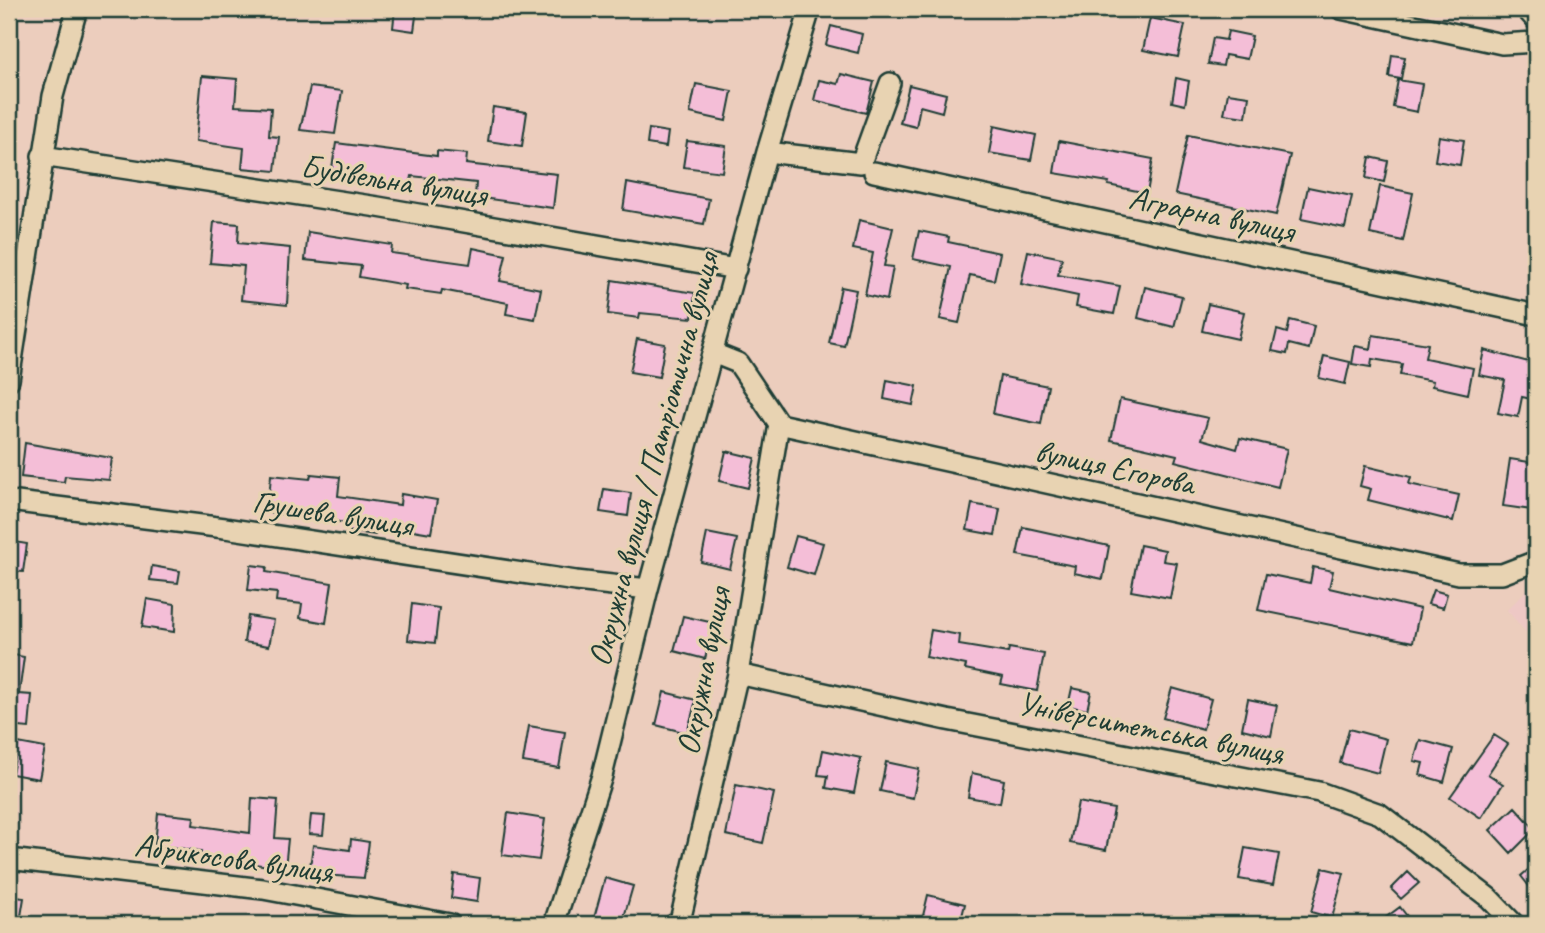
<svg xmlns="http://www.w3.org/2000/svg" width="1545" height="933" viewBox="0 0 1545 933" font-family="Caveat,sans-serif">
  <rect width="100%" height="100%" fill="#eccdbd"/>
  <filter id="ink" filterUnits="userSpaceOnUse"><feTurbulence type="fractalNoise" baseFrequency=".0143" numOctaves="2"/><feDisplacementMap in="SourceGraphic" scale="14" xChannelSelector="R" yChannelSelector="G"/><feConvolveMatrix kernelMatrix="1 2 1 2 8 2 1 2 1" color-interpolation-filters="sRGB"/></filter>
  <g filter="url(#ink)">
    <path fill="#eec8c5" d="M1536 581V644L1507 610Z"/>
    <path fill="#f4bed7" stroke="#1f3d34" stroke-width="2" d="M395 9H417L414 31 393 28Z
      M1150 18 1185 25 1178 57 1143 50Z
      M831 26 862 34 858 53 826 45Z
      M1228 31 1252 36 1247 59 1225 55 1223 66 1208 64 1213 38 1226 40Z
      M1392 55 1405 57 1401 79 1389 77Z
      M841 74 874 82 866 113 814 100 819 80 838 84Z
      M202 76 237 79 235 106 271 108 269 136 279 137 275 171 242 168 244 148 196 141Z
      M1176 78 1189 81 1185 105 1172 102Z
      M1398 80 1422 84 1417 112 1393 107Z
      M696 84 732 91 726 121 690 113Z
      M909 85 946 94 942 112 920 106 916 127 900 123Z
      M310 87 342 91 335 134 300 130Z
      M1228 93 1249 96 1246 117 1224 114Z
      M493 107 527 112 522 146 488 141Z
      M994 126 1036 135 1031 160 989 153Z
      M649 129 668 132 666 147 647 144Z
      M1188 135 1290 155 1276 215 1175 194Z
      M1439 136 1464 140 1460 165 1435 161Z
      M687 141 726 146 722 172 683 167Z
      M1059 141 1153 159 1147 193 1108 185 1109 182 1054 173Z
      M336 143 437 156V151L467 154 466 164 557 174 553 208 475 197 476 183 412 176 410 188 331 174Z
      M1370 157 1388 161 1384 182 1366 178Z
      M627 183 709 199 704 224 623 210Z
      M1380 186 1413 193 1403 241 1370 234Z
      M1308 187 1352 196 1345 228 1301 219Z
      M859 220 893 228 884 266 893 267 887 300 865 295 873 253 853 249Z
      M214 222 239 224 238 243 290 248 287 305 241 300 244 266 210 263Z
      M919 231 949 237 948 242 1000 253 994 280 970 275 959 323 940 319 951 267 913 259Z
      M308 232 392 245 391 253 470 264 473 248 506 255 500 281 541 289 535 319 506 314 508 303 442 290 441 294 405 289 406 285 359 277 361 266 305 260Z
      M1028 251 1062 258 1058 275 1120 286 1114 314 1076 307 1078 296 1021 284Z
      M612 280 695 293 692 318 640 313 639 318 608 314Z
      M841 287 856 290 844 346 829 343Z
      M1145 287 1182 296 1174 327 1138 318Z
      M1208 304 1244 312 1238 339 1202 331Z
      M1290 320 1314 326 1309 349 1289 344 1287 354 1272 351 1277 330 1287 333Z
      M1373 335 1428 344 1425 358 1473 368 1468 394 1432 386 1433 381 1400 375 1402 364 1372 359 1371 367 1352 364 1355 346 1371 349Z
      M637 339 665 344 659 377 630 372Z
      M1484 350 1536 364V400L1522 397 1518 417 1498 413 1505 380 1479 375Z
      M1324 356 1350 362 1345 384 1319 378Z
      M1000 376 1048 386 1041 424 993 414Z
      M887 380 917 386 913 405 884 399Z
      M1120 399 1208 418 1202 439 1237 449 1240 438 1287 449 1278 487 1175 461 1177 455 1111 440Z
      M25 443 112 458 109 480 65 476 64 482 21 477Z
      M726 451 755 458 748 488 719 481Z
      M1510 459 1536 463 1532 510 1503 506Z
      M1365 466 1411 477 1409 484 1459 495 1453 521 1368 500 1371 489 1360 486Z
      M311 474 340 477 338 496 400 505 401 494 437 500 431 533 377 524 375 535 346 531 347 523 268 512 271 475 310 479Z
      M604 489 631 493 628 516 600 512Z
      M972 504 1000 509 995 535 967 530Z
      M1023 527 1109 546 1103 579 1074 573 1075 566 1017 555Z
      M707 533 737 539 730 569 701 562Z
      M796 536 823 543 814 575 787 567Z
      M9 541 27 544 23 572 9 571Z
      M1140 545 1165 550 1163 561 1177 563 1170 598 1131 591Z
      M251 565 267 567 266 572 332 583 326 623 300 618 302 604 276 601 277 593 248 590Z
      M152 566 180 571 178 583 150 580Z
      M1313 567 1333 571 1329 588 1420 609 1413 642 1258 610 1266 574 1310 583Z
      M1433 590 1447 594 1443 608 1428 604Z
      M147 599 175 604 174 632 142 627Z
      M412 604 439 608 435 643 408 640Z
      M248 616 274 620 269 646 244 642Z
      M683 616 714 623 705 659 674 651Z
      M931 630 960 635 959 645 1008 653 1009 648 1044 654 1037 691 1001 684 1003 677 965 669 966 665 926 657Z
      M9 654 24 657 19 694 32 695 29 728 9 726Z
      M1072 688 1091 692 1087 710 1068 706Z
      M1172 688 1211 699 1203 729 1163 718Z
      M664 692 696 700 687 733 656 725Z
      M1248 699 1277 705 1271 736 1242 729Z
      M529 726 565 732 559 768 523 762Z
      M1349 729 1386 739 1378 773 1340 763Z
      M1494 735 1508 744 1488 774 1503 784 1481 818 1450 797Z
      M1420 740 1453 749 1444 782 1420 775 1423 763 1414 761Z
      M18 743 45 748 39 779 12 774Z
      M823 750 861 758 854 793 826 788 828 776 818 775Z
      M886 762 919 769 913 798 880 791Z
      M972 773 1004 780 1000 803 968 797Z
      M736 785 774 793 763 843 726 835Z
      M252 798 278 800 275 838 288 839 285 868 200 857 201 851 155 845 158 813 194 817 193 825 250 833Z
      M1078 802 1114 809 1106 850 1070 843Z
      M1515 807 1535 829 1511 853 1490 830Z
      M508 813 545 819 539 860 502 855Z
      M311 815 325 816 323 835 309 834Z
      M351 839 369 842 364 878 309 874 313 845 350 850Z
      M1245 848 1279 854 1273 885 1239 879Z
      M1536 863V895L1521 876Z
      M1323 868 1344 873 1332 918 1311 912Z
      M1408 872 1419 883 1401 899 1391 889Z
      M454 874 480 878 477 902 451 898Z
      M605 878 633 886 622 924 594 918Z
      M928 895 965 904 960 924H921Z
      M9 896 24 898 20 922 9 920Z
      M1400 907 1413 924H1377Z"/>
    <g fill="none" stroke-linecap="round" stroke-linejoin="round">
      <defs>
        <path id="minor" d="M1341 9 1502 44 1536 42
          M1526 9 1536 20
          M767 152 861 163 890 83
          M42 156 378 207 736 269
          M874 172 1536 315
          M713 353 738 363 779 424 1459 574H1502L1536 561
          M9 380 53 96 77 9
          M9 501 225 528 576 581 648 589
          M738 674 947 720 1319 792 1380 814 1489 898 1514 924
          M9 859 263 889 450 924
          M554 924 602 776 648 589 767 152 810 9
          M675 924 680 921 738 674 779 424"/>
      </defs>
      <use href="#minor" stroke="#1f3d34" stroke-width="24"/>
      <use href="#minor" stroke="#e8d3b2" stroke-width="19"/>
    </g>
  </g>
  <g text-anchor="middle" stroke-width="6" stroke-linejoin="round" paint-order="stroke">
    <g font-size="33" fill="#1f3d34" stroke="#e8d3b2">
      <text transform="translate(394 179) rotate(9)" y="12">Будівельна вулиця</text>
      <text transform="translate(1212 213) rotate(12)" y="12">Аграрна вулиця</text>
      <text transform="translate(652 459) rotate(-75)" y="12">Окружна вулиця / Патріотична вулиця</text>
      <text transform="translate(1115 466) rotate(12)" y="12">вулиця Єгорова</text>
      <text transform="translate(333 512) rotate(9)" y="12">Грушева вулиця</text>
      <text transform="translate(702 671) rotate(-79)" y="12">Окружна вулиця</text>
      <text transform="translate(1151 727) rotate(11)" y="12">Університетська вулиця</text>
      <text transform="translate(234 857) rotate(8)" y="12">Абрикосова вулиця</text>
    </g>
  </g>
  <rect width="1545" height="933" fill="none" stroke="#e8d3b2" stroke-width="35"/>
  <rect x="18" y="18" width="1510" height="898" fill="none" stroke="#1f3d34" stroke-width="2.5" filter="url(#ink)"/>
</svg>
